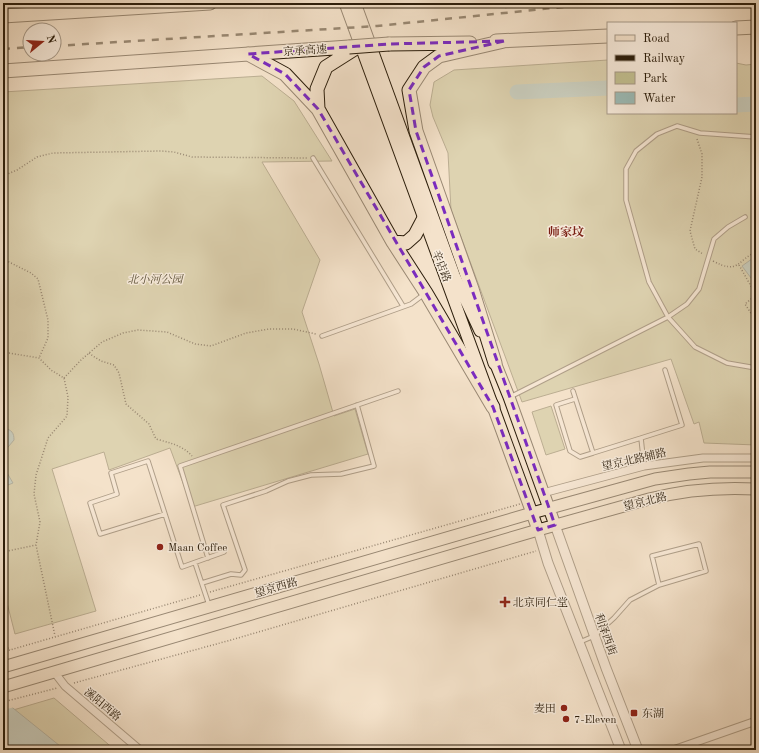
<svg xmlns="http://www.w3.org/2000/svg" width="759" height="753" viewBox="0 0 759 753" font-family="'Old Standard TT','Noto Serif SC',serif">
  <rect width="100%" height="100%" fill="#f4e2cb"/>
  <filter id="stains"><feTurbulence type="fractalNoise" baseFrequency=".005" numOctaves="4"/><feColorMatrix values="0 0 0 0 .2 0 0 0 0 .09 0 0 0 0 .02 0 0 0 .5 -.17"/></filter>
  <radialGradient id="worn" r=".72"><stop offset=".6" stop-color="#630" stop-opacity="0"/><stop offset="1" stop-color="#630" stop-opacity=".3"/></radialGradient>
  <path fill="#c3c192" stroke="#776f4e" d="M608 60V113H736V63L746 65 756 64V445L704 443 699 422 694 424 671 359 522 402 451 210 448 153 433 117 430 105 434 82 454 70Z
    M262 76 294 101 332 161 262 162 320 260 302 312 319 364 334 416 355 409 368 454 192 507 170 448 109 470 104 452 52 469 96 611 15 634 3 587V92Z
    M551 406 565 449 546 455 532 412Z
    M54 698 115 750H3V713Z"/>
  <path fill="#9cbdb9" stroke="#6f7d73" d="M756 256V290L752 284 754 282 742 266Z
    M4 428C12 430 14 433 14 440L3 453V429Z
    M3 466 13 483 3 487Z
    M3 700 65 750H8L3 746Z"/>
  <path fill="#f4e2cb" d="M3 698H4L15 707 3 710Z"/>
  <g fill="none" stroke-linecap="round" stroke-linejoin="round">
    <path stroke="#9cbdb9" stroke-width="15" d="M517 92 608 88
      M736 105 756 104"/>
    <defs>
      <path id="service" d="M756 137 700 133 677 126 657 134 636 151 626 169V200L649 282 668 317 695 347 727 363 756 368
        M313 158 403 306
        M322 336 411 304 423 295
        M573 391 593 453 641 438
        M510 397 668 317 687 304 699 289 714 239 728 227 745 217
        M575 399 556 405 570 451 580 457 593 453
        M644 466 641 438 682 425 665 370
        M165 514 100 534 90 503 117 494 111 473 148 461 182 567 224 552
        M208 558 180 466 398 391
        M195 563 209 605
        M202 583 231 574 241 575 245 570 223 505 266 491 288 481 311 475 341 474 374 466 357 405
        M580 642 594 636 614 618 630 600 659 585 706 571 699 544 652 556 659 585"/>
      <path id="minor" d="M543 493 644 466 703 458H756
        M55 673 65 686 140 750
        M673 750 756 721"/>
      <path id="tertiary" d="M555 525 606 668 638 750
        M538 530 548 563 621 750"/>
      <path id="primary" d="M345 3 532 513 538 530
        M355 3 454 275 480 331
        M492 355 509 397 555 525
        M3 667 532 513 655 479 689 474 710 472H756
        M3 687 538 530 649 499C684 490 720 487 756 489"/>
      <path id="motorway" d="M3 16 210 3
        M736 28 756 27
        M496 41 608 36
        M389 44 470 43
        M248 54 285 74 318 109 393 242 426 293 493 407
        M3 71 349 47
        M318 109 317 89 326 67 356 48
        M393 242 406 243 415 235 424 218
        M495 363 472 289 416 131 409 90 424 67 439 56 504 41"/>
    </defs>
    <use href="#service" stroke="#5d4e3b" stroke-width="5.5"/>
    <use href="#minor" stroke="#5d4e3b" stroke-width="9"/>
    <use href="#tertiary" stroke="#5d4e3b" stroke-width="11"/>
    <use href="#primary" stroke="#2b1d0b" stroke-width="13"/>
    <use href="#motorway" stroke="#2b1d0b" stroke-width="15"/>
    <path stroke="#2b1d0b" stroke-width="1.5" stroke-dasharray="1 2" stroke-linecap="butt" d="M697 139 702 154V177L690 231 695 249 703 254
      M3 176 17 170 37 157 53 153 161 151 174 152 192 157 307 158
      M3 259 31 273 38 279 48 320V338L39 358
      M713 261C739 275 737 260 756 252
      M739 265 756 295
      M756 295 745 304 756 321
      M89 353 93 356 101 361 114 365 119 373 126 404 149 424 156 439C170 443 182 445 192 456
      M3 354 9 353 39 358 51 370 64 378 68 397 67 416 48 438 36 475 34 494 40 522 36 545 55 636
      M64 378 81 360 102 342 123 333 138 330 167 332 195 344 211 346 246 333 269 329H293L316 334
      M3 552 36 545
      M210 592 520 504
      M3 644 10 650
      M3 652 200 595
      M74 683 231 640 536 551
      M3 702 57 688"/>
    <use href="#service" stroke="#f8ecdd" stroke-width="3.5"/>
    <use href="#minor" stroke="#f8ecdd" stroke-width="7"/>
    <use href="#tertiary" stroke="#f8ecdd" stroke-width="9"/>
    <use href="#primary" stroke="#f4e2cb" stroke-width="11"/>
    <use href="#motorway" stroke="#f4e2cb" stroke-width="13"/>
    <path stroke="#2b1d0b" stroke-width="2.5" stroke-dasharray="7 7" stroke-linecap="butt" d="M505 7 541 3
      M54 46 377 26 602 3
      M3 49 30 47"/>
    <defs>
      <path id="motorway-bridge" d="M349 47 389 44"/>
    </defs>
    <use href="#motorway-bridge" stroke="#2b1d0b" stroke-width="15" stroke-linecap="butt"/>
    <use href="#motorway-bridge" stroke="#f4e2cb" stroke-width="13"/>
  </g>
  <path d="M0 0H759V753H0ZM504 41 439 56 424 67 409 90 416 131 555 525 538 530 493 407 318 109 285 74 248 54 389 44Z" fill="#f4e2cb" fill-opacity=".55" fill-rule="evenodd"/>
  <path fill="none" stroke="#7b2cbf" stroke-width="3" stroke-dasharray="8 5" stroke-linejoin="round" d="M504 41 439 56 424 67 409 90 416 131 555 525 538 530 493 407 318 109 285 74 248 54 389 44Z"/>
  <g fill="#8f2418" stroke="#f8ecdd" stroke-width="1.5">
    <circle cx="160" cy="547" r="4"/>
    <path d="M503 596h4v4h4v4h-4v4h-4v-4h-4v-4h4z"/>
    <circle cx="564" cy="708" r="4"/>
    <rect x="630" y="709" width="8" height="8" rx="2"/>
    <circle cx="566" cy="719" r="4"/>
  </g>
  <g text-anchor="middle" stroke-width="3" stroke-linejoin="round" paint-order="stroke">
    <g font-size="11" fill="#2b1d0b" stroke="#f8ecdd">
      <text transform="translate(305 50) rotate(-4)" y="4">京承高速</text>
      <text transform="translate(442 266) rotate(69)" y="4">辛店路</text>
      <text transform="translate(634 459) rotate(-13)" y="4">望京北路辅路</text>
      <text transform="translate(645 501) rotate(-14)" y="4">望京北路</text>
      <text transform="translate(276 587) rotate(-16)" y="4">望京西路</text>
      <text transform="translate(606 634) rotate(70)" y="4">利泽西街</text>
      <text transform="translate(103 704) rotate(40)" y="4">溪阳西路</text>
    </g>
    <g font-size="11" font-style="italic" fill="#594e34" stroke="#f8ecdd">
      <text x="155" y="283">北小河公园</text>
    </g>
    <g font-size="11" fill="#2b1d0b" stroke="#f8ecdd" text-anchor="start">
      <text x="168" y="551">Maan Coffee</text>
      <text x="513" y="606">北京同仁堂</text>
      <text x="556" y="712" text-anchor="end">麦田</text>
      <text x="642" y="717">东湖</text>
      <text x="574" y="723">7-Eleven</text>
    </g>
    <g font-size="12" font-weight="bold" fill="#7a1f14" stroke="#f8ecdd">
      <text x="566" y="236">师家坟</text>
    </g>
  </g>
  <rect width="759" height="753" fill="none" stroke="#f4e2cb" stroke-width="16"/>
  <rect x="4" y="4" width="751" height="745" fill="none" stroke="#2b1d0b" stroke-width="2"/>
  <rect x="8" y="8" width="743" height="737" fill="none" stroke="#2b1d0b"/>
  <rect x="607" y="22" width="130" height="92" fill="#f8ecdd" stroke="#a69989"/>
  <rect x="615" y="35" width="20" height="6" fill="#f4e2cb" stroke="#a69989"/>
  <text x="643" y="42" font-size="12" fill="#2b1d0b">Road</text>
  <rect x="615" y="55" width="20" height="6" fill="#2b1d0b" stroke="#a69989"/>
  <text x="643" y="62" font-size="12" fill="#2b1d0b">Railway</text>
  <rect x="615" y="72" width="20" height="12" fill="#c3c192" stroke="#a69989"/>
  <text x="643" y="82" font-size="12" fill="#2b1d0b">Park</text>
  <rect x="615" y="92" width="20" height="12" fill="#9cbdb9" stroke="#a69989"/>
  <text x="643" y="102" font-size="12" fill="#2b1d0b">Water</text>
  <g transform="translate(42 42) rotate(72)"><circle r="19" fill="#f8ecdd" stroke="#a69989"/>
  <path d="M0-3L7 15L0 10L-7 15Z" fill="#8f2418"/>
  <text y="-6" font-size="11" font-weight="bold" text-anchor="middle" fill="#2b1d0b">N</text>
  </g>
  <rect width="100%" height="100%" filter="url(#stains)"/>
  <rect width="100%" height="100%" fill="url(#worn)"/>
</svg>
